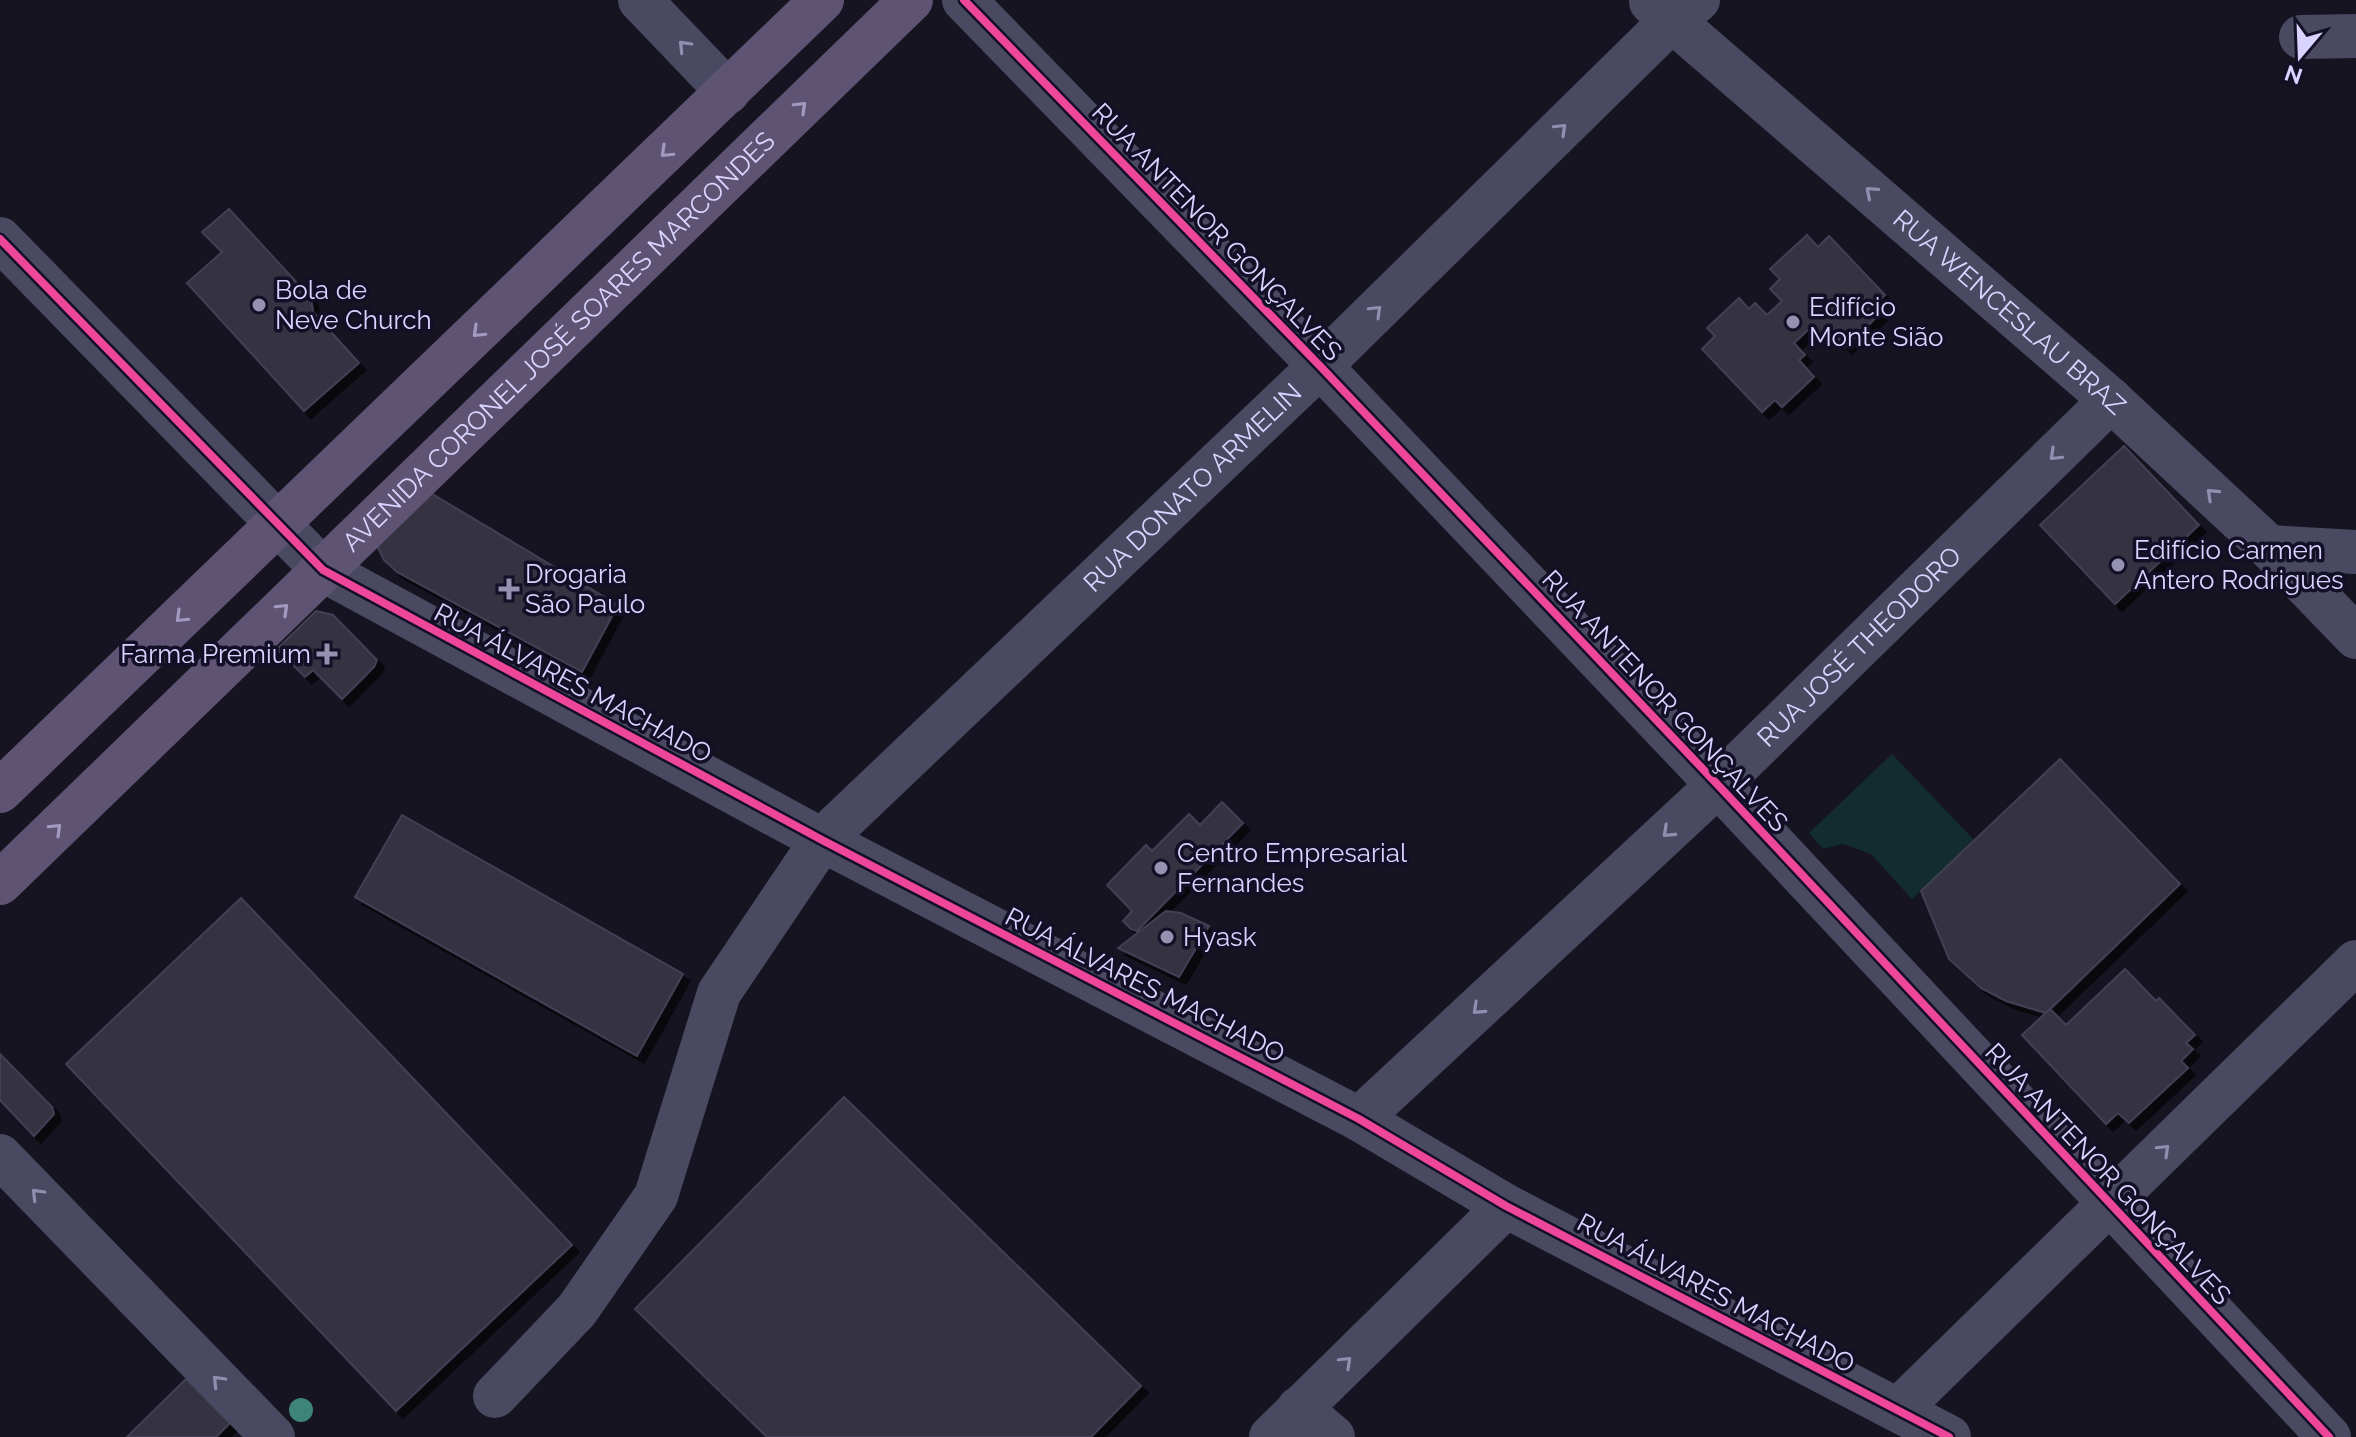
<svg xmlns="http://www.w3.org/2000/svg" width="2356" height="1437" viewBox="0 0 2356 1437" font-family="Raleway,sans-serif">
  <defs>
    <filter id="shadow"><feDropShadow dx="7" dy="7" stdDeviation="0" flood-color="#0009"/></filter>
  </defs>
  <rect width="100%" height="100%" fill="#161421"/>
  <path fill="#132c2d" d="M1892 754 1974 840 1912 899 1871 854 1843 844 1823 849 1809 833Z"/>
  <path fill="#343243" stroke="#433f54" stroke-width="2" filter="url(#shadow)" d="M229 209 311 298 313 312 359 363 304 411 187 283 222 252 202 232Z
    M1807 235 1818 247 1829 236 1885 295 1873 307 1880 314 1845 347 1830 331 1820 341 1809 329 1794 343 1805 355 1799 360 1814 377 1782 407 1775 400 1762 412 1702 349 1715 336 1707 328 1739 298 1749 309 1755 303 1767 315 1782 301 1770 289 1780 279 1770 269Z
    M2124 446 2199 525 2115 604 2040 525Z
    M429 492 618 605 582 672 397 572 384 560 374 540Z
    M316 611 333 615 377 660 374 667 342 699 313 670 305 677 277 649Z
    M2060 759 2180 884 2046 1013 2006 1001 1981 988 1949 959 1921 891Z
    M1222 802 1243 823 1137 931 1131 929 1123 921 1132 911 1107 885 1146 845 1152 851 1189 814 1200 825Z
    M402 815 683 974 637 1056 355 897Z
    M241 898 572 1245 396 1411 66 1064Z
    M1166 911 1181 913 1209 926 1179 977 1118 948Z
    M2125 969 2156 1001 2159 998 2195 1035 2186 1043 2193 1049 2181 1061 2188 1068 2129 1123 2118 1113 2106 1124 2022 1035 2050 1009 2066 1025Z
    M0 1054 52 1107 54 1114 34 1136 0 1100Z
    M844 1097 1141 1386 1091 1437H767L635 1309Z
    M186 1379 230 1423 216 1437H127Z"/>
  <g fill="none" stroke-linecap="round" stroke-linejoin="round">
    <g stroke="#4a4962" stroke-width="44">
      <path d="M640 0 728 92"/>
      <path d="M964 0 1320 366 1718 785 2329 1437"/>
      <path id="s1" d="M1651 2 2111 400 2269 547 2356 637"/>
      <path d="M2301 37 2356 36"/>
      <path d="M0 239 323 570 822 840 1359 1119 1506 1206 1949 1437"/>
      <path d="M2269 547 2356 552"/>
      <path id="s2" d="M1359 1119 1718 785 2111 400"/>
      <path d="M0 1156 273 1437"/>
      <path id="s3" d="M495 1396 577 1310 656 1196 719 993 822 840 1320 366 1673 19 1698 0"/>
      <path d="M1299 1408 1333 1437"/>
      <path d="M1898 1410 2356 962"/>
      <path d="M1271 1437 1506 1206"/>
    </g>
    <g stroke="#5e5373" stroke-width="44">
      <path d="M0 791 822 0"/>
      <path id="s4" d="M0 883 911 0"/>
    </g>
    <defs>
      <path id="cycleway" d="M964 0 1320 366 1718 785 2329 1437
        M0 239 323 570 822 840 1359 1119 1506 1206 1949 1437"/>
    </defs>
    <use href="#cycleway" stroke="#130f26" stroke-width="13"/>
    <use href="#cycleway" stroke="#ed469a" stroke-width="8"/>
  </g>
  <circle fill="#3e8478" cx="301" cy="1410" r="12"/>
  <defs><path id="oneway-chevron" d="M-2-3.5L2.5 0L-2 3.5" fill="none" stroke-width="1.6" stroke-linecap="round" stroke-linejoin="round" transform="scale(2)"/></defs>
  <g stroke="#928eb0">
    <use href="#oneway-chevron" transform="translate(684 46) rotate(-134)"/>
    <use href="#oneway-chevron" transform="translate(1561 129) rotate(-44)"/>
    <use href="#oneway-chevron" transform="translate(1871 192) rotate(-139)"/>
    <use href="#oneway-chevron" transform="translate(1376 311) rotate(-44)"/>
    <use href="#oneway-chevron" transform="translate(2055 455) rotate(136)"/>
    <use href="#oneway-chevron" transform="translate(2212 494) rotate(-137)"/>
    <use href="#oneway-chevron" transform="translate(1668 832) rotate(137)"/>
    <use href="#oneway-chevron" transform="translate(1478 1009) rotate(137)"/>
    <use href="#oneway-chevron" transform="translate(2164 1150) rotate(-44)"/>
    <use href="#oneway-chevron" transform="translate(37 1194) rotate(-134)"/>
    <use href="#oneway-chevron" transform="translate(1346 1362) rotate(-44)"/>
    <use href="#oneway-chevron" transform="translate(218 1381) rotate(-134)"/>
  </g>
  <g stroke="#a29ac0">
    <use href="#oneway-chevron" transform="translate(801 107) rotate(-44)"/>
    <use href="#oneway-chevron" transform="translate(666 152) rotate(136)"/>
    <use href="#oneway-chevron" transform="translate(478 332) rotate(136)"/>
    <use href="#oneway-chevron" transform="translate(283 609) rotate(-44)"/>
    <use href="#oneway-chevron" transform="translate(181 617) rotate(136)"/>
    <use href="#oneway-chevron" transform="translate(56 829) rotate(-44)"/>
  </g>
  <g fill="#9591b1" stroke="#130f26" stroke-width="3">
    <circle cx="259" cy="305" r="8"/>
    <circle cx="1793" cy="322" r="8"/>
    <circle cx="2118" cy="565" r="8"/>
    <path d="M505 577h8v8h8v8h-8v8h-8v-8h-8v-8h8z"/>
    <path d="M323 642h8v8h8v8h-8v8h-8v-8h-8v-8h8z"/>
    <circle cx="1161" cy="868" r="8"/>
    <circle cx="1167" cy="937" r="8"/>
  </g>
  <g text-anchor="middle" stroke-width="7" stroke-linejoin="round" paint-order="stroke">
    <g font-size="26" fill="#d9d4ff" stroke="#130f26">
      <text transform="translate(1217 232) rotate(46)" y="9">RUA ANTENOR GONÇALVES</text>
      <text dy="9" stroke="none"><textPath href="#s1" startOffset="474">RUA WENCESLAU BRAZ</textPath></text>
      <text dy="9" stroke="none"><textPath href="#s4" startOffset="778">AVENIDA CORONEL JOSÉ SOARES MARCONDES</textPath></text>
      <text dy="9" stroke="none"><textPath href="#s3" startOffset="1166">RUA DONATO ARMELIN</textPath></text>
      <text dy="9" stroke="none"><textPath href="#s2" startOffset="688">RUA JOSÉ THEODORO</textPath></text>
      <text transform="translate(573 683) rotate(28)" y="9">RUA ÁLVARES MACHADO</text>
      <text transform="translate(1665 701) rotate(47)" y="9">RUA ANTENOR GONÇALVES</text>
      <text transform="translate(1145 985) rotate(27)" y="9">RUA ÁLVARES MACHADO</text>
      <text transform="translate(2108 1174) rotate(47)" y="9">RUA ANTENOR GONÇALVES</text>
      <text transform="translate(1716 1293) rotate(28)" y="9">RUA ÁLVARES MACHADO</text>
    </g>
    <g font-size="26" fill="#d9d4ff" stroke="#130f26" text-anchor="start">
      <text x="275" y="299">Bola de<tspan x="275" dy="30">Neve Church</tspan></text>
      <text x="1809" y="316">Edifício<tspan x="1809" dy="30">Monte Sião</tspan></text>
      <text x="2134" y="559">Edifício Carmen<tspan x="2134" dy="30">Antero Rodrigues</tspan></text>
      <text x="525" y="583">Drogaria<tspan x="525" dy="30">São Paulo</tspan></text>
      <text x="311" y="663" text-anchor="end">Farma Premium</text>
      <text x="1177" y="862">Centro Empresarial<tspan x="1177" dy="30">Fernandes</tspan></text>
      <text x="1183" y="946">Hyask</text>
    </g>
  </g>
  <g transform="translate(2300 56) rotate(199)" stroke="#130f26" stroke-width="6" paint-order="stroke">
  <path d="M0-6L14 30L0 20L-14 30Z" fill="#d9d4ff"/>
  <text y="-12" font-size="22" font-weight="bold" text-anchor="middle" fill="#d9d4ff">N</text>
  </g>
</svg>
